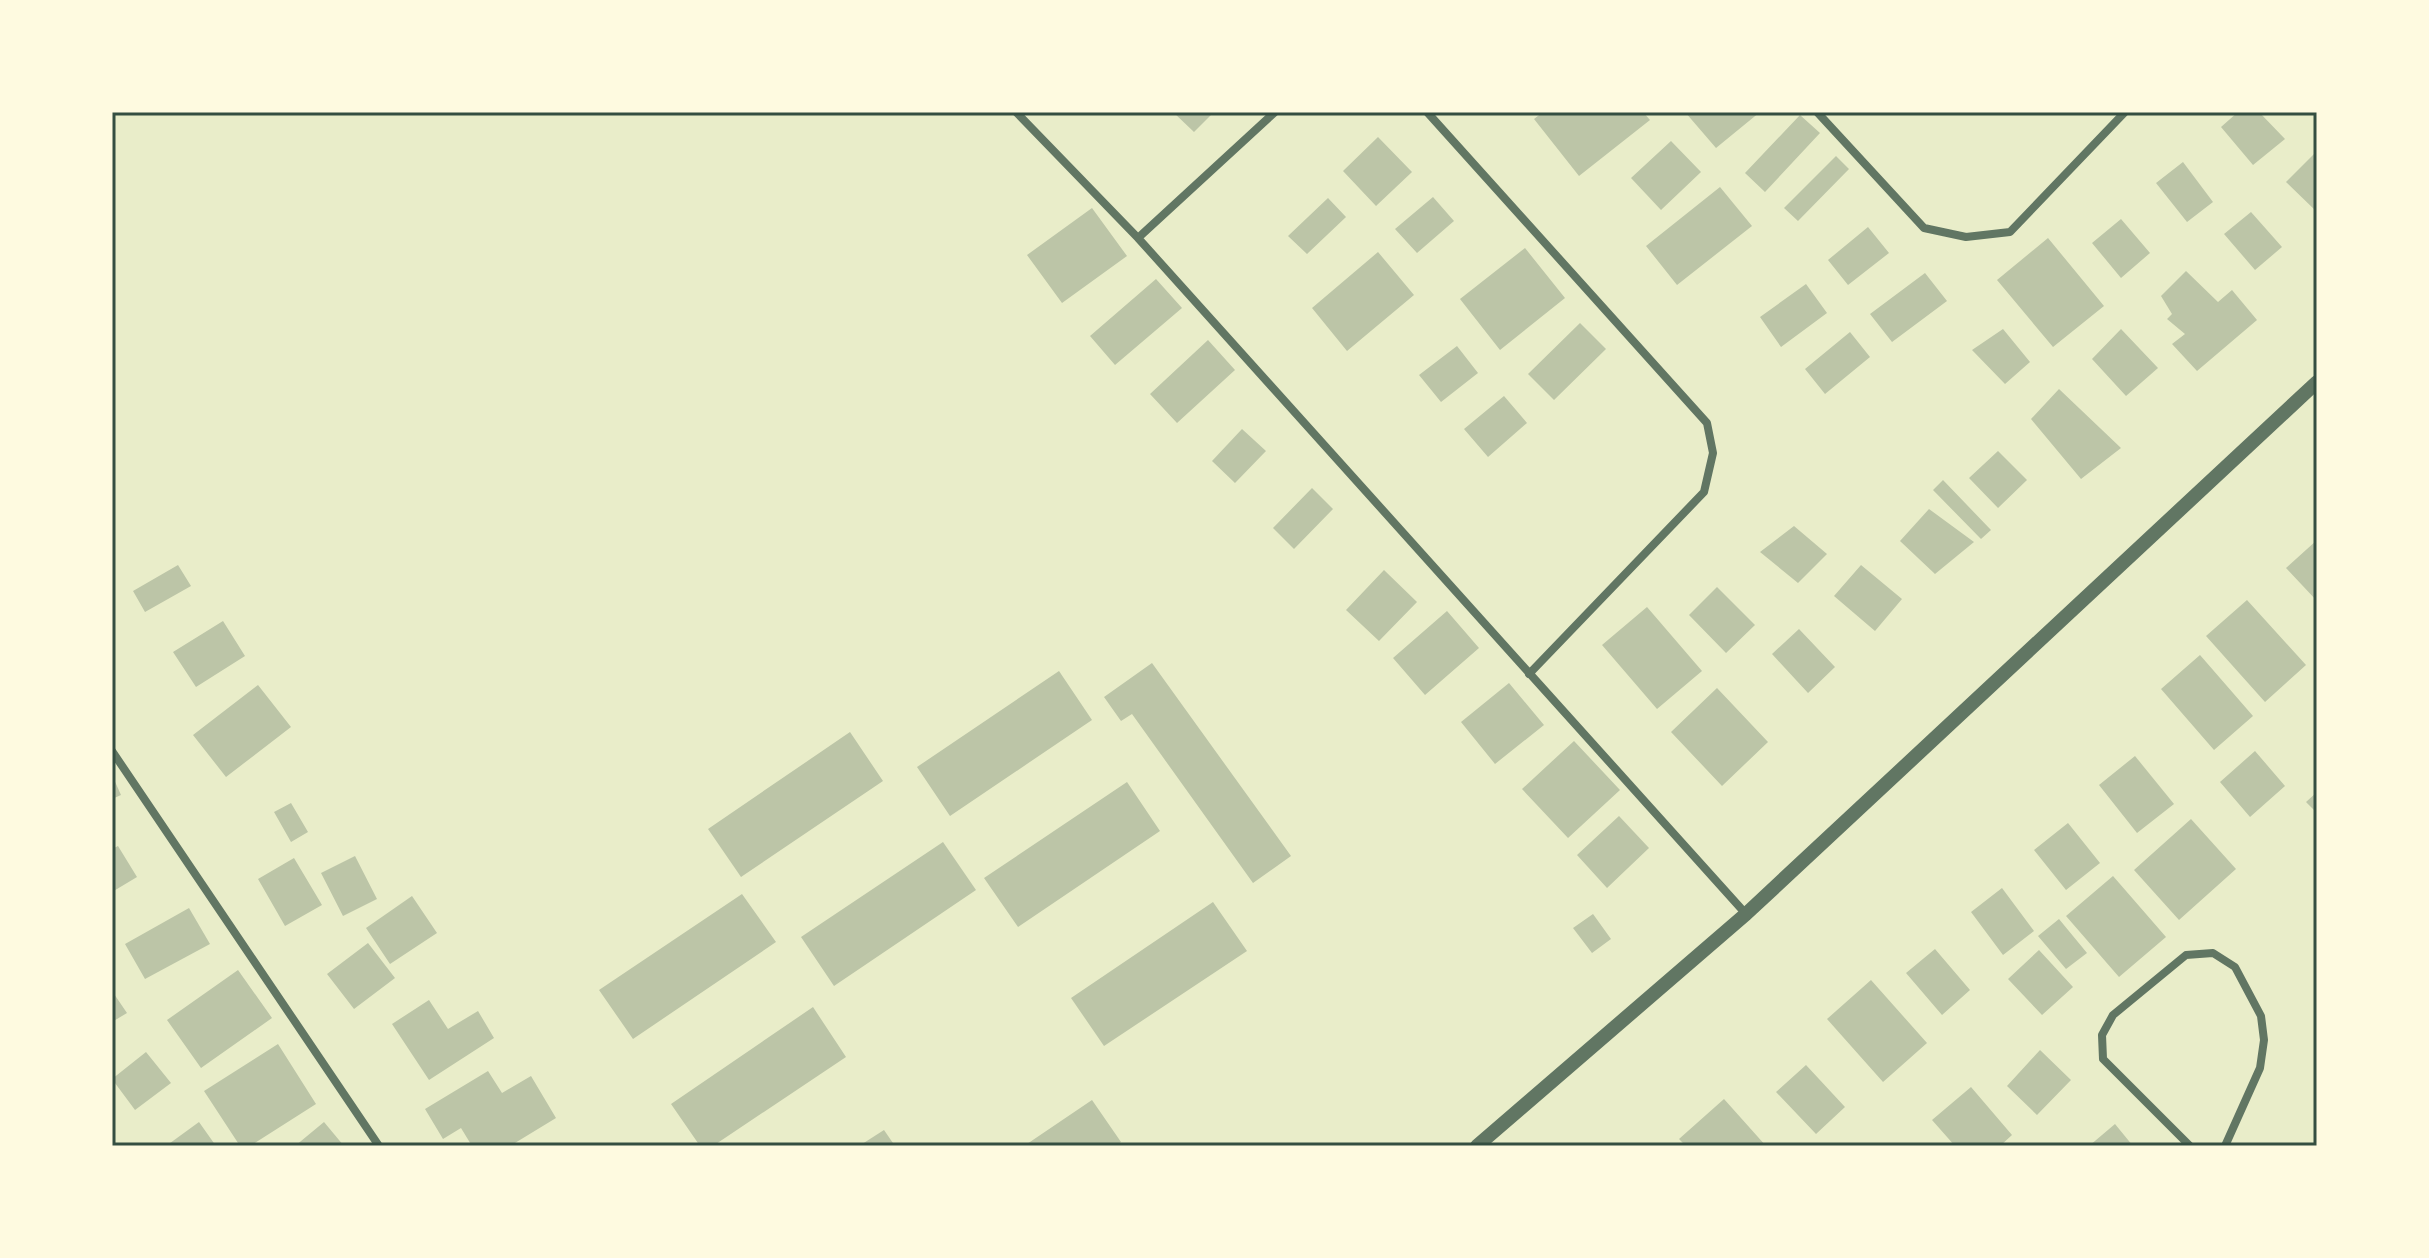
<svg xmlns="http://www.w3.org/2000/svg" width="2429" height="1258" viewBox="0 0 2429 1258" font-family="Merriweather,serif">
  <rect width="100%" height="100%" fill="#e9edc9"/>
  <path fill="#bcc5a7" d="M1173 112H1214L1194 132Z
    M1543 112H1643L1650 120 1579 176 1534 119Z
    M1685 112H1760L1716 148Z
    M2238 112H2259L2285 139 2253 165 2221 127Z
    M1800 115 1820 133 1765 192 1745 173Z
    M1378 137 1412 172 1376 206 1343 171Z
    M1671 141 1701 172 1661 210 1631 178Z
    M2317 151V212L2286 182Z
    M1836 156 1849 169 1798 221 1784 208Z
    M2183 162 2213 202 2187 222 2156 183Z
    M1720 187 1752 226 1677 285 1646 246Z
    M1433 197 1454 221 1417 253 1395 229Z
    M1328 198 1346 217 1307 254 1288 236Z
    M1092 208 1127 256 1062 303 1027 255Z
    M2251 212 2282 247 2255 270 2224 234Z
    M2121 219 2150 253 2121 278 2092 243Z
    M1868 227 1889 253 1848 285 1828 260Z
    M2048 238 2104 306 2053 347 1997 280Z
    M1525 248 1565 298 1500 350 1460 299Z
    M1378 252 1414 295 1347 351 1312 308Z
    M2186 271 2218 302 2232 290 2257 320 2197 371 2172 344 2185 334 2167 319 2172 314 2161 296Z
    M1925 273 1947 301 1892 342 1870 314Z
    M1156 279 1182 308 1115 365 1090 336Z
    M1806 284 1827 313 1781 347 1760 317Z
    M1580 323 1606 349 1554 400 1528 374Z
    M2003 329 2030 362 2005 384 1972 350Z
    M2121 329 2158 368 2126 396 2092 359Z
    M1850 332 1870 357 1825 394 1805 369Z
    M1208 340 1235 370 1177 423 1150 394Z
    M1457 346 1478 373 1441 402 1419 375Z
    M2059 389 2121 448 2081 479 2031 419Z
    M1504 396 1527 423 1488 457 1464 429Z
    M1242 429 1266 451 1235 483 1212 461Z
    M1998 451 2027 480 1998 508 1969 478Z
    M1943 480 1991 530 1981 539 1933 490Z
    M1312 488 1333 509 1294 549 1273 528Z
    M1929 509 1974 542 1935 574 1900 541Z
    M1794 526 1827 554 1798 583 1760 552Z
    M2317 540V601L2286 568Z
    M178 565 191 586 145 612 133 591Z
    M1861 565 1902 599 1875 631 1834 596Z
    M1384 570 1417 602 1379 641 1346 610Z
    M1717 587 1755 625 1726 653 1689 615Z
    M2247 600 2306 665 2265 702 2206 636Z
    M1647 607 1702 671 1657 709 1602 645Z
    M1447 611 1479 648 1425 695 1393 658Z
    M223 621 245 656 196 687 173 652Z
    M1799 629 1835 667 1808 693 1772 654Z
    M2200 655 2253 716 2214 750 2161 689Z
    M1152 663 1291 856 1253 883 1132 714 1121 721 1104 697Z
    M1059 671 1092 720 950 816 917 767Z
    M1509 683 1544 725 1495 764 1461 722Z
    M258 685 291 727 226 777 193 735Z
    M1717 688 1768 742 1722 786 1671 732Z
    M850 732 883 781 741 877 708 829Z
    M1574 741 1620 790 1568 838 1522 789Z
    M2255 751 2285 786 2250 817 2220 782Z
    M2135 756 2174 804 2137 833 2099 785Z
    M112 775 121 795 112 799Z
    M1127 782 1160 831 1018 927 984 878Z
    M2317 792V813L2306 802Z
    M291 803 308 832 291 842 274 812Z
    M1619 816 1649 848 1607 888 1577 855Z
    M2191 819 2236 869 2179 920 2134 870Z
    M2068 823 2100 863 2066 890 2034 850Z
    M943 842 976 890 834 986 801 937Z
    M118 846 137 877 112 892V849Z
    M355 856 377 899 343 916 321 873Z
    M294 858 322 905 285 926 258 879Z
    M2113 876 2166 937 2119 977 2066 916Z
    M2002 888 2034 931 2003 955 1971 912Z
    M742 894 776 942 633 1039 599 990Z
    M412 896 437 933 390 964 366 928Z
    M1213 902 1247 951 1104 1046 1071 998Z
    M189 908 210 944 145 979 125 944Z
    M1593 914 1611 939 1592 953 1573 928Z
    M2059 919 2087 953 2066 969 2038 936Z
    M368 943 395 978 354 1009 327 974Z
    M1935 949 1970 990 1942 1015 1906 973Z
    M2039 950 2073 987 2042 1015 2008 979Z
    M238 970 272 1018 201 1068 167 1020Z
    M1871 980 1927 1043 1883 1082 1827 1019Z
    M112 991 127 1013 112 1022Z
    M429 1000 448 1029 478 1011 494 1038 429 1080 392 1024Z
    M813 1007 846 1057 713 1146H700L671 1104Z
    M278 1044 316 1104 250 1146H240L204 1091Z
    M2040 1050 2071 1080 2037 1115 2007 1086Z
    M146 1052 171 1083 135 1110 112 1079Z
    M1806 1065 1845 1107 1816 1134 1776 1092Z
    M488 1071 502 1093 531 1076 556 1118 510 1146H472L461 1128 443 1139 425 1109Z
    M1971 1087 2012 1135 2000 1146H1955L1932 1120Z
    M1724 1099 1766 1146H1686L1679 1139Z
    M1092 1100 1121 1142 1115 1146H1024Z
    M199 1122 216 1146H166Z
    M324 1122 344 1146H295Z
    M2115 1124 2133 1146H2089Z
    M884 1130 895 1146H859Z"/>
  <g fill="none" stroke-linecap="round" stroke-linejoin="round">
    <path stroke="#617663" stroke-width="8" d="M1016 112 1138 238 1746 914
      M1427 112 1707 423 1713 453 1704 492 1529 674
      M1817 112 1924 228 1966 237 2010 232 2125 112
      M1138 238 1275 112
      M112 751 379 1146
      M2190 1146 2103 1059 2102 1035 2113 1015 2186 955 2213 953 2235 967 2261 1016 2264 1040 2260 1068 2225 1146"/>
    <path stroke="#617663" stroke-width="14" d="M1477 1146 1746 914 2317 382"/>
  </g>
  <rect width="2429" height="1258" fill="none" stroke="#fefae0" stroke-width="228"/>
  <rect x="114" y="114" width="2201" height="1030" fill="none" stroke="#344e41" stroke-width="3"/>
</svg>
